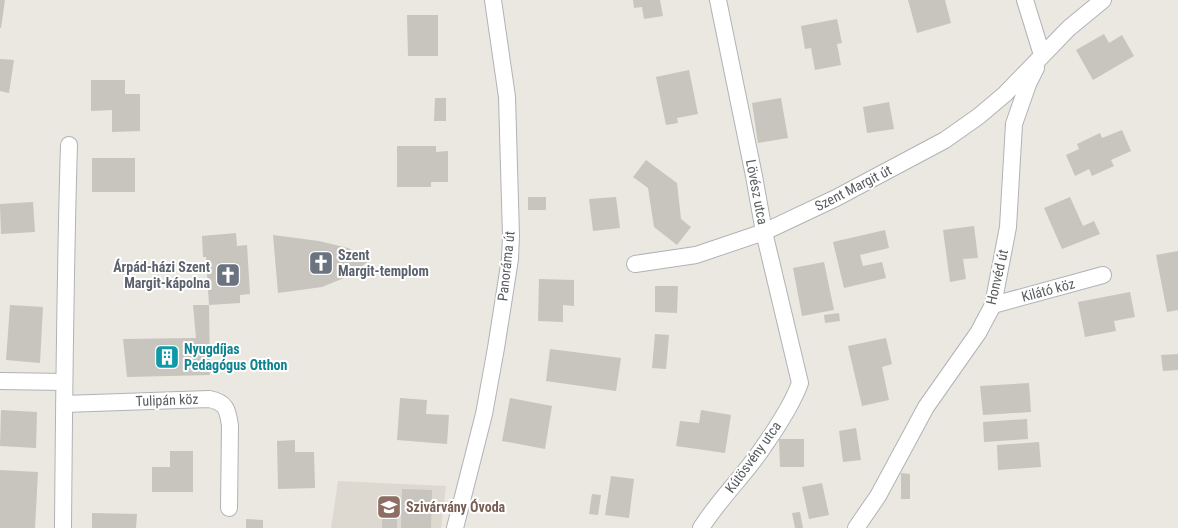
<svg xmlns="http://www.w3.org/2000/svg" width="1178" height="528" viewBox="0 0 1178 528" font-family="'Roboto Condensed',sans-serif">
  <rect width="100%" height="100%" fill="#eae8e0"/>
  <path fill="#ddd9d1" d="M338 481 446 486 441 528H331Z"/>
  <path fill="#c8c4be" d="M0 0H5L1 28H0Z
    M633 0H660L663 16 644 19 642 7 634 8Z
    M908 0H945L951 23 917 33Z
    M407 15H438V56H408Z
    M837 19 842 43 837 44 841 65 815 70 811 48 805 49 801 26Z
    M1104 34 1109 43 1122 35 1134 56 1093 80 1076 50Z
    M0 59 14 60 9 93 0 91Z
    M689 70 698 114 677 118 678 123 666 125 656 77Z
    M91 80H125V94H140V131L112 132V110L91 111Z
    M435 98H446V121H434Z
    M781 98 788 138 758 143 752 103Z
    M889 102 894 129 867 133 863 107Z
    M1122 130 1131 151 1111 160 1114 166 1092 176 1089 169 1075 176 1066 155 1079 149 1077 144 1100 133 1102 138Z
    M397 146H436V152L448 151V182H431V187H397Z
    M92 158H135V192H92Z
    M646 160 677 183 681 219 691 227 677 245 654 227 648 188 633 177Z
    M528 197H546V210H528Z
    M616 197 620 228 593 231 589 199Z
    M1070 197 1083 226 1094 221 1100 234 1062 249 1044 208Z
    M33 202 35 232 1 234 0 204Z
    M974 226 978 258 963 259 966 279 950 282 943 230Z
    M885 230 889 248 860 255 863 266 882 262 886 278 844 288 833 242Z
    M236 233 237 246 247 245 250 294 240 295V303L209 305 206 257H203L202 236Z
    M273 235 319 241 348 248 370 260 349 276 322 287 278 293Z
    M1178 251V310L1167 312 1156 255Z
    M824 262 834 310 802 316 793 268Z
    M539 279 574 280V306L563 305V322L538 321Z
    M655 286H678L677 313 655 312Z
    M1130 292 1135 317 1114 321 1116 331 1085 337 1078 302Z
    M10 305 43 307 40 363 6 360Z
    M193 305H209L210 375 127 377 123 339 196 338Z
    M839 313 840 321 825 323 824 315Z
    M655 334 669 335 666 369 652 368Z
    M886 338 892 364 882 367 889 400 862 406 848 346Z
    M550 349 621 358 616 391 546 381Z
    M1178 354V370L1163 371 1161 355Z
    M1029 383 1031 412 983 415 980 386Z
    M400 398 427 400 426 414 449 415 447 444 397 440Z
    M510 398 552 406 545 449 502 441Z
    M1 410 37 412 36 448 0 446Z
    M701 410 731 415 725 453 676 446 680 421 699 423Z
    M1027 419 1028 439 984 442 983 422Z
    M856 428 861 460 843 462 839 431Z
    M779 439H804V467H780Z
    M295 440V452H314L315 488 278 489 277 441Z
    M1039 442 1041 467 998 470 997 445Z
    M170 451H193V492H152V467H170Z
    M0 470 38 472 35 528H0Z
    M901 473 910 474V499H901Z
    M611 476 634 479 629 518 605 515Z
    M822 483 829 515 809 519 802 487Z
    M402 489 432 490 431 528H401Z
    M592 494 601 495 598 515 589 514Z
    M383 503 397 504V528H382Z
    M800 512 803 528H795L792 513Z
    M92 513 137 514 136 528H92Z
    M246 519 263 520V528H246Z"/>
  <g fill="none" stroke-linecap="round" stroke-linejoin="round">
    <defs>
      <path id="minor" d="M1025 0 1042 55
        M635 264 696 255 764 232 836 198 945 140 979 116 1005 94 1069 28 1103 0
        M993 305 1103 275
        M0 381 64 382
        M64 404 209 399C226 402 228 410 230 426L229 508
        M63 528C64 400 65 273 69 145
        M455 528 484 414 496 348 510 259 511 236 507 97 493 0
        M701 528C719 499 745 475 764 446 778 426 792 405 800 383L764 232 754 176 718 0
        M856 528 878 496 926 407 978 333 993 305 1008 227 1014 124 1028 84 1036 68"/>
    </defs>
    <use href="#minor" stroke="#b0b3b6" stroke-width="18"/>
    <use href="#minor" stroke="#fff" stroke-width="16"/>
  </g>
  <defs>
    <symbol id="church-square" viewBox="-11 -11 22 22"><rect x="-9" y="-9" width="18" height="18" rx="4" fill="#6b7280" stroke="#fff"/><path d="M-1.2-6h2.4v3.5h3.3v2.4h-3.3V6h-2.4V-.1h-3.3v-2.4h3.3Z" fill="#fff"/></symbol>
    <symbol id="building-square" viewBox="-11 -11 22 22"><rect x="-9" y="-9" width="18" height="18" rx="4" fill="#0f9aa8" stroke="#fff"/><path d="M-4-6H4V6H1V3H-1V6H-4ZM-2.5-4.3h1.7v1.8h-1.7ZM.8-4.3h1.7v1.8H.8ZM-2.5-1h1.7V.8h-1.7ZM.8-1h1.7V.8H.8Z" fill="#fff"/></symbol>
    <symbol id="school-square" viewBox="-11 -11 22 22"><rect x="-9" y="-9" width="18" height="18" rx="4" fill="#8d6e63" stroke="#fff"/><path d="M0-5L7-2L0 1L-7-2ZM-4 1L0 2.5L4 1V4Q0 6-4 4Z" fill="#fff"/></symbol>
  </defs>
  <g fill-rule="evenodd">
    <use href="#church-square" x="307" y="249" width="28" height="28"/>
    <use href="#church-square" x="214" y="261" width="28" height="28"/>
    <use href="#building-square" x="153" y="343" width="28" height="28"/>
    <use href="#school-square" x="375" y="493" width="28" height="28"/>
  </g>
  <g text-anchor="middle" stroke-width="4" stroke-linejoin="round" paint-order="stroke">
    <g font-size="14" fill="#585c5f" stroke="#fff">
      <text transform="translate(853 188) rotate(-27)" y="5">Szent Margit út</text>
      <text transform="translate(757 192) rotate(79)" y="5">Lövész utca</text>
      <text transform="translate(506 266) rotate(-84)" y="5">Panoráma út</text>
      <text transform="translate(997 277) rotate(-77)" y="5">Honvéd út</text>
      <text transform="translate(1048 290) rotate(-15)" y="5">Kilátó köz</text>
      <text transform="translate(167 400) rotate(-2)" y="5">Tulipán köz</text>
      <text transform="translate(753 457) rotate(-54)" y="5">Kútösvény utca</text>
    </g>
    <g font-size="14" font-weight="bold" fill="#5b616d" stroke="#fff" text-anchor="start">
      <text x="338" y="260">Szent<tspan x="338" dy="16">Margit-templom</tspan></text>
      <text x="210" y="272" text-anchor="end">Árpád-házi Szent<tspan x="210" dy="16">Margit-kápolna</tspan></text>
    </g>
    <g font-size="14" font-weight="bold" fill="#0d838f" stroke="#fff" text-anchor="start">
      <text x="184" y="354">Nyugdíjas<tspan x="184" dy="16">Pedagógus Otthon</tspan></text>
    </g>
    <g font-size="14" font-weight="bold" fill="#785e54" stroke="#fff" text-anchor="start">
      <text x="406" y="512">Szivárvány Óvoda</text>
    </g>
  </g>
</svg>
